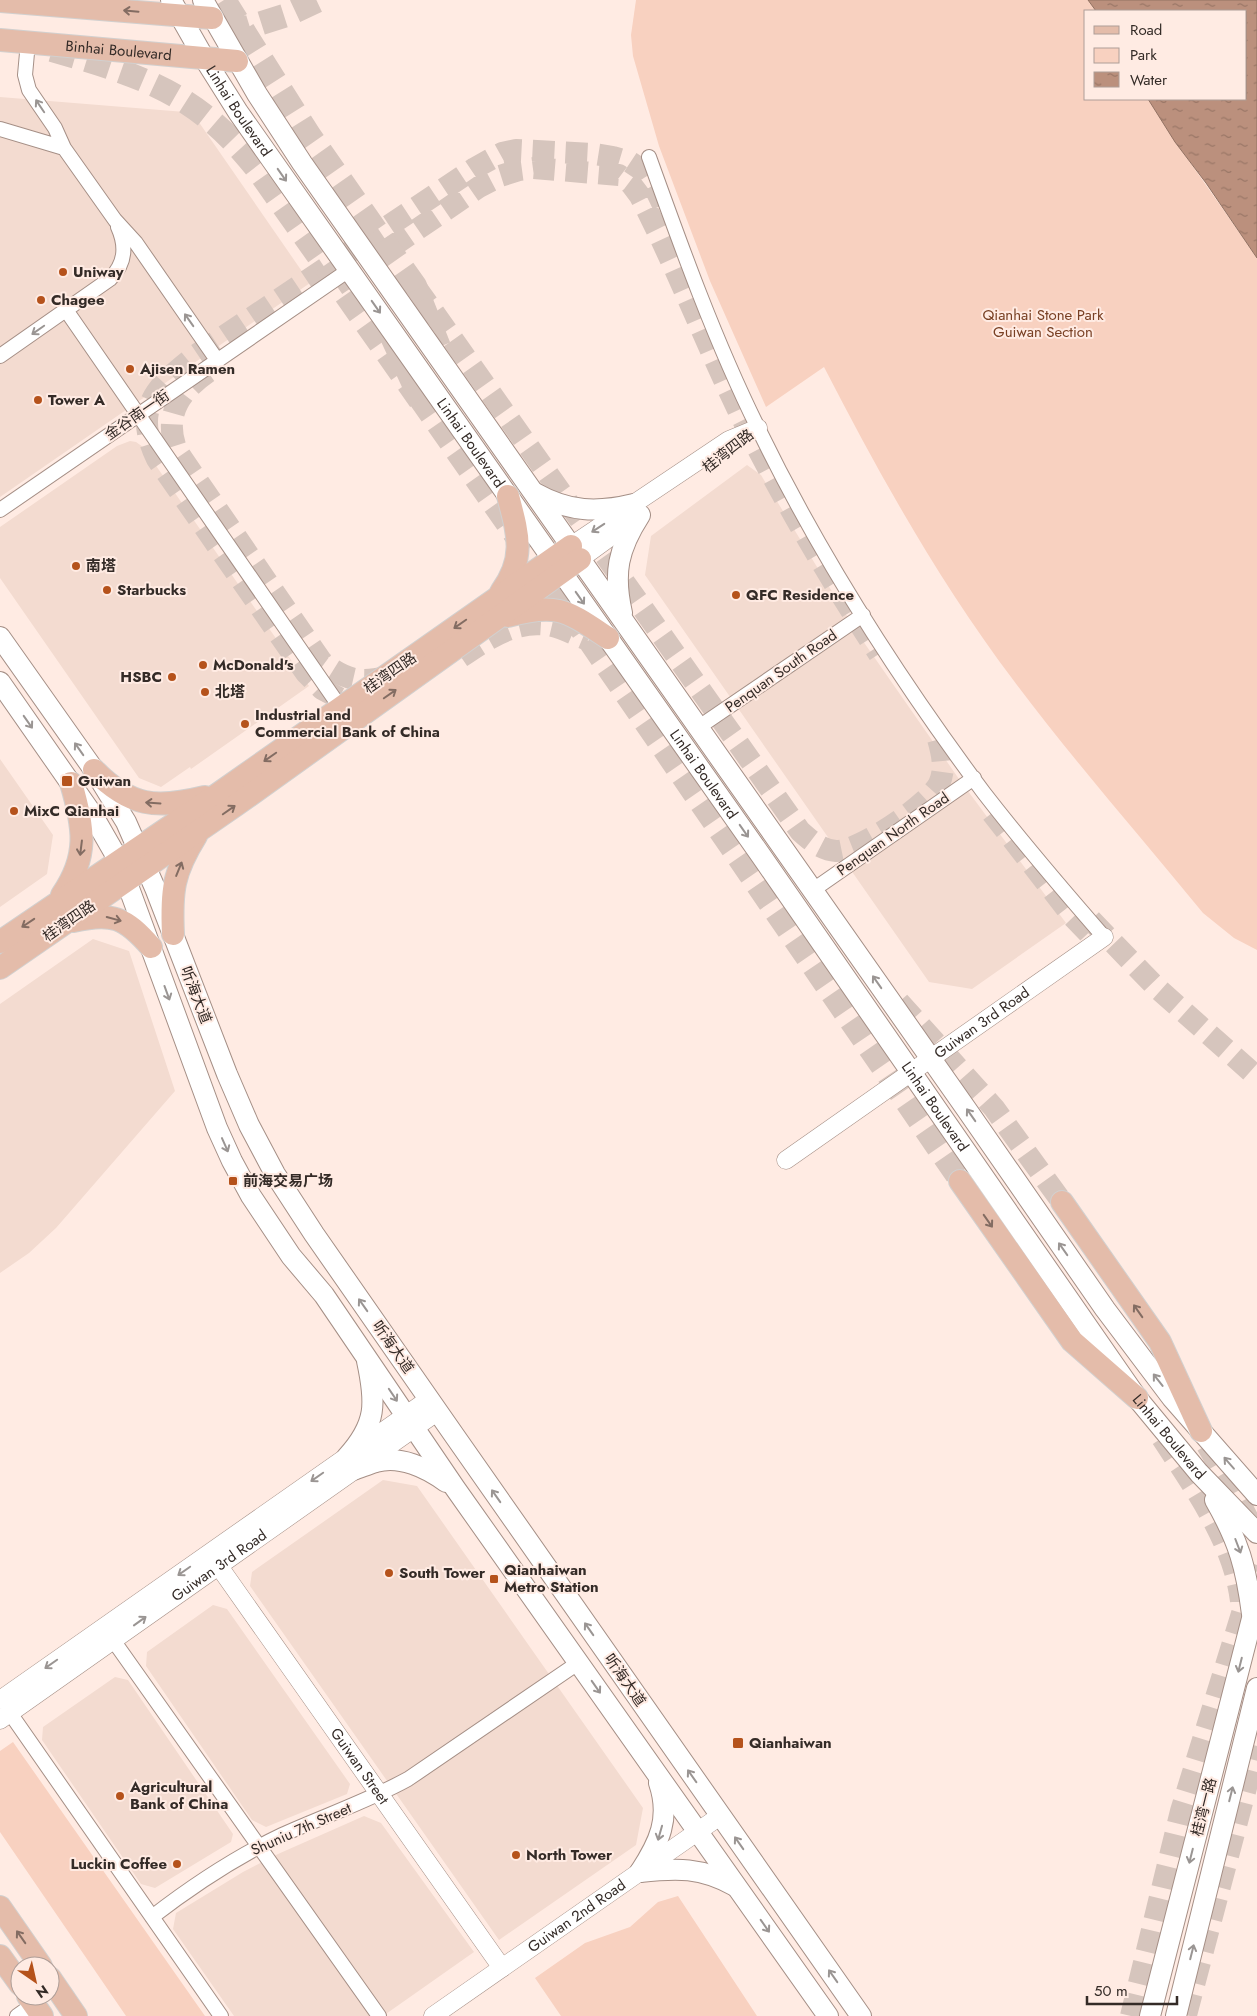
<svg xmlns="http://www.w3.org/2000/svg" width="1257" height="2016" viewBox="0 0 1257 2016" font-family="Jost,'Noto Sans SC',sans-serif">
  <defs>
    <pattern id="water-ripples" width="26" height="14" patternUnits="userSpaceOnUse" patternTransform="scale(1.25)"><rect width="26" height="14" fill="#bb907d"/><path d="M2 4q2-2 4 0t4 0M15 11q2-2 4 0t4 0" fill="none" stroke="#997666"/></pattern>
  </defs>
  <rect width="100%" height="100%" fill="#ffebe3"/>
  <path fill="#f3dbd0" d="M0 97 185 112 196 118 310 283 0 497Z
    M130 441 136 442 143 447 309 686 191 769 190 767 161 787 139 778 0 578V527L117 446Z
    M747 465 761 475 856 631 959 779 1066 923 972 989 929 982 645 575 651 536Z
    M0 759 53 835 47 874 0 907Z
    M93 939 129 951 175 1091 56 1228 29 1253 0 1273V1004Z
    M383 1480 417 1486 643 1808 636 1845 499 1940 250 1586 252 1572Z
    M213 1605 227 1609 350 1784 347 1794 266 1827 252 1820 146 1666 147 1652Z
    M115 1677 128 1680 233 1834 231 1842 155 1888 141 1884 42 1740 43 1727Z
    M364 1816 381 1823 474 1952 383 2016H234L173 1929 176 1913 243 1872 278 1854Z"/>
  <path fill="#f8d1c0" d="M636 0H1095L1100 11H1086V99H1148C1182 153 1221 205 1257 258V950L1234 938 1203 913C1140 836 1074 761 1014 681 940 583 880 476 824 367L766 407 710 281 659 146 633 56 631 35Z
    M13 1742 205 2016H126L0 1832V1751Z
    M678 1896 757 2016H561L535 1978 585 1943 630 1927 658 1902Z"/>
  <path fill="url(#water-ripples)" stroke="#927263" d="M1088 0H1257V258L1206 183 1175 142 1148 99H1246V11H1096Z"/>
  <g fill="none" stroke-linecap="round" stroke-linejoin="round">
    <path stroke="#d6c5bd" stroke-width="22" stroke-dasharray="22 11" stroke-linecap="butt" d="M336 285 479 187 500 176 519 170 534 168 619 175 631 184 640 196C676 266 705 341 739 412 781 496 828 576 879 654
      M415 286 800 831C810 840 821 850 836 851 858 852 929 804 939 784 946 769 942 753 938 739
      M391 337 420 400 588 640 960 1181
      M208 372C179 392 163 416 177 451L322 662C346 680 360 684 389 676
      M461 657C486 640 515 620 547 625 561 627 575 635 588 640
      M339 698 322 689 306 673 157 459C132 407 157 386 196 355L475 168 502 153 516 150 594 154 613 157 630 162 645 172 654 186 663 205
      M992 813 1073 917 1096 941
      M1091 920 1156 987 1257 1077
      M899 1002 994 1108 1062 1202
      M1162 1438C1194 1487 1234 1542 1241 1601
      M1207 1445 1230 1484 1252 1527
      M1186 2015 1257 1746
      M1131 2016 1181 1811 1257 1565"/>
    <path stroke="#d6c5bd" stroke-width="24" stroke-dasharray="24 12" stroke-linecap="butt" d="M224 0 309 135 415 286 439 347
      M226 27 246 28 287 15 319 0
      M52 50C143 76 200 94 260 173L420 400"/>
    <defs>
      <path id="minor" d="M28 42 25 75 29 90 55 128 64 148 115 220 136 243 217 360
        M0 129 64 148
        M649 157C682 249 715 341 758 428 820 556 899 679 984 793 1022 842 1063 890 1104 937
        M66 310 340 707
        M0 356 110 279C125 264 127 247 118 227
        M0 510 349 270
        M699 727 863 615
        M813 890 974 778
        M113 1640 379 2016
        M10 1713 221 2016
        M152 1917C192 1886 236 1857 282 1835 324 1816 368 1801 408 1779L578 1663
        M17 2016 34 2004"/>
      <g id="tertiary">
        <path d="M571 546 729 440 758 428"/>
        <path d="M580 559 639 516"/>
        <path id="s1" d="M786 1160 1104 937"/>
        <path id="s2" d="M218 1565 502 1968"/>
        <path d="M0 1700 429 1399"/>
        <path id="s3" d="M0 1720 437 1412"/>
        <path id="s4" d="M433 2016 720 1816"/>
      </g>
      <g id="secondary">
        <path id="s5" d="M171 0 204 58 238 112 762 857 1137 1398 1199 1473 1257 1533"/>
        <path d="M203 0 257 94 302 163 967 1110 1105 1309 1172 1398 1257 1495"/>
        <path d="M535 493C569 512 597 513 634 504"/>
        <path d="M622 613C613 573 618 549 640 515"/>
        <path d="M0 637 94 770 126 822 155 888 227 1074 249 1125 275 1174 314 1234 454 1435 861 2016"/>
        <path d="M0 682 92 814 119 861 217 1128 232 1161 251 1196 291 1256 324 1295 455 1488 828 2016"/>
        <path d="M347 1457C377 1424 376 1403 367 1361"/>
        <path d="M353 1470C360 1468 368 1464 376 1462 400 1455 427 1468 446 1482"/>
        <path d="M1215 1500C1239 1542 1246 1567 1252 1614"/>
        <path d="M640 1872C659 1843 671 1818 659 1783"/>
        <path d="M640 1872C677 1868 701 1867 735 1886"/>
        <path d="M1150 2016 1257 1599"/>
        <path d="M1176 2016 1257 1688"/>
      </g>
      <g id="primary">
        <path d="M0 1 212 18"/>
        <path id="s6" d="M0 40 237 61"/>
        <path d="M501 592C526 558 518 534 508 496"/>
        <path d="M508 616C558 602 567 611 608 638"/>
        <path d="M94 770C130 807 156 809 205 797"/>
        <path d="M62 895C89 856 84 827 71 783"/>
        <path d="M73 921C112 912 125 917 151 947"/>
        <path d="M173 934C171 891 173 873 196 836"/>
        <path d="M0 942 218 794 571 546"/>
        <path d="M0 968 236 805 580 559"/>
        <path d="M960 1181 1072 1341 1137 1398"/>
        <path d="M1062 1202 1160 1342 1201 1431"/>
        <path d="M0 1907 41 1966"/>
        <path d="M0 1956 20 1984"/>
        <path d="M50 1978 76 2016"/>
        <path d="M28 1996 42 2016"/>
      </g>
    </defs>
    <use href="#minor" stroke="#a58f86" stroke-width="16"/>
    <use href="#tertiary" stroke="#a58f86" stroke-width="19"/>
    <use href="#secondary" stroke="#a58f86" stroke-width="22"/>
    <use href="#primary" stroke="#d2d0cf" stroke-width="24"/>
    <use href="#minor" stroke="#fff" stroke-width="14"/>
    <use href="#tertiary" stroke="#fff" stroke-width="18"/>
    <use href="#secondary" stroke="#fff" stroke-width="20"/>
    <use href="#primary" stroke="#e4bcaa" stroke-width="22"/>
  </g>
  <defs><path id="oneway-shaft" d="M-6 0H5M1.5-3L5.5 0L1.5 3" fill="none" stroke-width="1.6" stroke-linecap="round" stroke-linejoin="round" transform="scale(1.25)"/></defs>
  <g stroke="#836c62">
    <use href="#oneway-shaft" transform="translate(131 11) rotate(-175)"/>
    <use href="#oneway-shaft" transform="translate(460 624) rotate(145)"/>
    <use href="#oneway-shaft" transform="translate(390 694) rotate(-35)"/>
    <use href="#oneway-shaft" transform="translate(270 757) rotate(145)"/>
    <use href="#oneway-shaft" transform="translate(153 803) rotate(-176)"/>
    <use href="#oneway-shaft" transform="translate(229 810) rotate(-35)"/>
    <use href="#oneway-shaft" transform="translate(81 848) rotate(97)"/>
    <use href="#oneway-shaft" transform="translate(179 869) rotate(-68)"/>
    <use href="#oneway-shaft" transform="translate(114 919) rotate(15)"/>
    <use href="#oneway-shaft" transform="translate(28 923) rotate(146)"/>
    <use href="#oneway-shaft" transform="translate(988 1221) rotate(55)"/>
    <use href="#oneway-shaft" transform="translate(1138 1311) rotate(-125)"/>
    <use href="#oneway-shaft" transform="translate(21 1937) rotate(-125)"/>
  </g>
  <g stroke="#9a9593">
    <use href="#oneway-shaft" transform="translate(40 106) rotate(-124)"/>
    <use href="#oneway-shaft" transform="translate(282 175) rotate(55)"/>
    <use href="#oneway-shaft" transform="translate(376 307) rotate(55)"/>
    <use href="#oneway-shaft" transform="translate(189 320) rotate(-125)"/>
    <use href="#oneway-shaft" transform="translate(38 330) rotate(145)"/>
    <use href="#oneway-shaft" transform="translate(598 528) rotate(147)"/>
    <use href="#oneway-shaft" transform="translate(580 598) rotate(55)"/>
    <use href="#oneway-shaft" transform="translate(28 722) rotate(55)"/>
    <use href="#oneway-shaft" transform="translate(79 749) rotate(-125)"/>
    <use href="#oneway-shaft" transform="translate(744 831) rotate(55)"/>
    <use href="#oneway-shaft" transform="translate(877 982) rotate(-125)"/>
    <use href="#oneway-shaft" transform="translate(167 993) rotate(70)"/>
    <use href="#oneway-shaft" transform="translate(971 1115) rotate(-125)"/>
    <use href="#oneway-shaft" transform="translate(225 1145) rotate(66)"/>
    <use href="#oneway-shaft" transform="translate(1063 1249) rotate(-125)"/>
    <use href="#oneway-shaft" transform="translate(363 1305) rotate(-125)"/>
    <use href="#oneway-shaft" transform="translate(1158 1380) rotate(-128)"/>
    <use href="#oneway-shaft" transform="translate(393 1395) rotate(56)"/>
    <use href="#oneway-shaft" transform="translate(1229 1463) rotate(-131)"/>
    <use href="#oneway-shaft" transform="translate(317 1477) rotate(145)"/>
    <use href="#oneway-shaft" transform="translate(496 1496) rotate(-125)"/>
    <use href="#oneway-shaft" transform="translate(1238 1546) rotate(69)"/>
    <use href="#oneway-shaft" transform="translate(184 1571) rotate(145)"/>
    <use href="#oneway-shaft" transform="translate(140 1621) rotate(-36)"/>
    <use href="#oneway-shaft" transform="translate(589 1629) rotate(-125)"/>
    <use href="#oneway-shaft" transform="translate(51 1664) rotate(145)"/>
    <use href="#oneway-shaft" transform="translate(1240 1665) rotate(104)"/>
    <use href="#oneway-shaft" transform="translate(596 1687) rotate(55)"/>
    <use href="#oneway-shaft" transform="translate(692 1776) rotate(-125)"/>
    <use href="#oneway-shaft" transform="translate(1231 1794) rotate(-76)"/>
    <use href="#oneway-shaft" transform="translate(660 1833) rotate(106)"/>
    <use href="#oneway-shaft" transform="translate(739 1843) rotate(-125)"/>
    <use href="#oneway-shaft" transform="translate(1191 1856) rotate(104)"/>
    <use href="#oneway-shaft" transform="translate(765 1926) rotate(55)"/>
    <use href="#oneway-shaft" transform="translate(1192 1952) rotate(-76)"/>
    <use href="#oneway-shaft" transform="translate(833 1976) rotate(-125)"/>
  </g>
  <g fill="#b5521b" stroke="#ffebe3" stroke-width="2">
    <circle cx="63" cy="272" r="5"/>
    <circle cx="41" cy="300" r="5"/>
    <circle cx="130" cy="369" r="5"/>
    <circle cx="38" cy="400" r="5"/>
    <circle cx="76" cy="566" r="5"/>
    <circle cx="107" cy="590" r="5"/>
    <circle cx="736" cy="595" r="5"/>
    <circle cx="203" cy="665" r="5"/>
    <circle cx="172" cy="677" r="5"/>
    <circle cx="205" cy="692" r="5"/>
    <circle cx="245" cy="724" r="5"/>
    <rect x="61" y="775" width="12" height="12" rx="2.5"/>
    <circle cx="14" cy="811" r="5"/>
    <rect x="228" y="1176" width="10" height="10" rx="2.5"/>
    <circle cx="389" cy="1573" r="5"/>
    <rect x="489" y="1574" width="10" height="10" rx="2.5"/>
    <rect x="732" y="1737" width="12" height="12" rx="2.5"/>
    <circle cx="120" cy="1796" r="5"/>
    <circle cx="516" cy="1855" r="5"/>
    <circle cx="177" cy="1864" r="5"/>
  </g>
  <g text-anchor="middle" stroke-width="4" stroke-linejoin="round" paint-order="stroke">
    <g font-size="15" fill="#342b27" stroke="#ffebe3">
      <text dy="5" stroke="none"><textPath href="#s6" startOffset="119">Binhai Boulevard</textPath></text>
      <text dy="5" stroke="none"><textPath href="#s5" startOffset="130">Linhai Boulevard</textPath></text>
      <text transform="translate(137 415) rotate(-35)" y="5">金谷南一街</text>
      <text dy="5" stroke="none"><textPath href="#s5" startOffset="535">Linhai Boulevard</textPath></text>
      <text transform="translate(728 451) rotate(-38)" y="5">桂湾四路</text>
      <text transform="translate(781 671) rotate(-35)" y="5">Penquan South Road</text>
      <text transform="translate(390 673) rotate(-35)" y="5">桂湾四路</text>
      <text dy="5" stroke="none"><textPath href="#s5" startOffset="940">Linhai Boulevard</textPath></text>
      <text transform="translate(893 834) rotate(-35)" y="5">Penquan North Road</text>
      <text transform="translate(69 921) rotate(-35)" y="5">桂湾四路</text>
      <text transform="translate(196 995) rotate(69)" y="5">听海大道</text>
      <text dy="5" stroke="none"><textPath href="#s1" startOffset="239">Guiwan 3rd Road</textPath></text>
      <text dy="5" stroke="none"><textPath href="#s5" startOffset="1345">Linhai Boulevard</textPath></text>
      <text transform="translate(393 1347) rotate(55)" y="5">听海大道</text>
      <text dy="5" stroke="none"><textPath href="#s5" startOffset="1750">Linhai Boulevard</textPath></text>
      <text dy="5" stroke="none"><textPath href="#s3" startOffset="268">Guiwan 3rd Road</textPath></text>
      <text transform="translate(625 1680) rotate(55)" y="5">听海大道</text>
      <text dy="5" stroke="none"><textPath href="#s2" startOffset="246">Guiwan Street</textPath></text>
      <text transform="translate(1204 1807) rotate(-76)" y="5">桂湾一路</text>
      <text transform="translate(301 1829) rotate(-24)" y="5">Shuniu 7th Street</text>
      <text dy="5" stroke="none"><textPath href="#s4" startOffset="175">Guiwan 2nd Road</textPath></text>
    </g>
    <g font-size="15" font-weight="bold" fill="#342b27" stroke="#ffebe3" text-anchor="start">
      <text x="73" y="277">Uniway</text>
      <text x="51" y="305">Chagee</text>
      <text x="140" y="374">Ajisen Ramen</text>
      <text x="48" y="405">Tower A</text>
      <text x="86" y="571">南塔</text>
      <text x="117" y="595">Starbucks</text>
      <text x="746" y="600">QFC Residence</text>
      <text x="213" y="670">McDonald's</text>
      <text x="162" y="682" text-anchor="end">HSBC</text>
      <text x="215" y="697">北塔</text>
      <text x="255" y="720">Industrial and<tspan x="255" dy="17">Commercial Bank of China</tspan></text>
      <text x="78" y="786">Guiwan</text>
      <text x="24" y="816">MixC Qianhai</text>
      <text x="243" y="1186">前海交易广场</text>
      <text x="504" y="1575">Qianhaiwan<tspan x="504" dy="17">Metro Station</tspan></text>
      <text x="399" y="1578">South Tower</text>
      <text x="749" y="1748">Qianhaiwan</text>
      <text x="130" y="1792">Agricultural<tspan x="130" dy="17">Bank of China</tspan></text>
      <text x="526" y="1860">North Tower</text>
      <text x="167" y="1869" text-anchor="end">Luckin Coffee</text>
    </g>
    <g font-size="15" fill="#794024" stroke="#ffebe3">
      <text x="1043" y="320">Qianhai Stone Park<tspan x="1043" dy="17">Guiwan Section</tspan></text>
    </g>
  </g>
  <rect x="1084" y="10" width="162" height="90" fill="#ffebe3" stroke="#ae9e98"/>
  <rect x="1094" y="26" width="25" height="8" fill="#e4bcaa" stroke="#ae9e98"/>
  <text x="1130" y="35" font-size="15" fill="#342b27">Road</text>
  <rect x="1094" y="48" width="25" height="15" fill="#f8d1c0" stroke="#ae9e98"/>
  <text x="1130" y="60" font-size="15" fill="#342b27">Park</text>
  <rect x="1094" y="72" width="25" height="15" fill="url(#water-ripples)" stroke="#ae9e98"/>
  <text x="1130" y="85" font-size="15" fill="#342b27">Water</text>
  <g transform="translate(35 1981) rotate(146)"><circle r="24" fill="#ffebe3" stroke="#ae9e98"/>
  <path d="M0-4L9 19L0 12L-9 19Z" fill="#b5521b"/>
  <text y="-8" font-size="14" font-weight="bold" text-anchor="middle" fill="#342b27">N</text>
  </g>
  <path d="M1087 1996v8h90v-8" fill="none" stroke="#342b27" stroke-width="2.5"/>
  <text x="1094" y="1996" font-size="15" fill="#342b27" stroke="#ffebe3" stroke-width="4" paint-order="stroke">50 m</text>
</svg>
